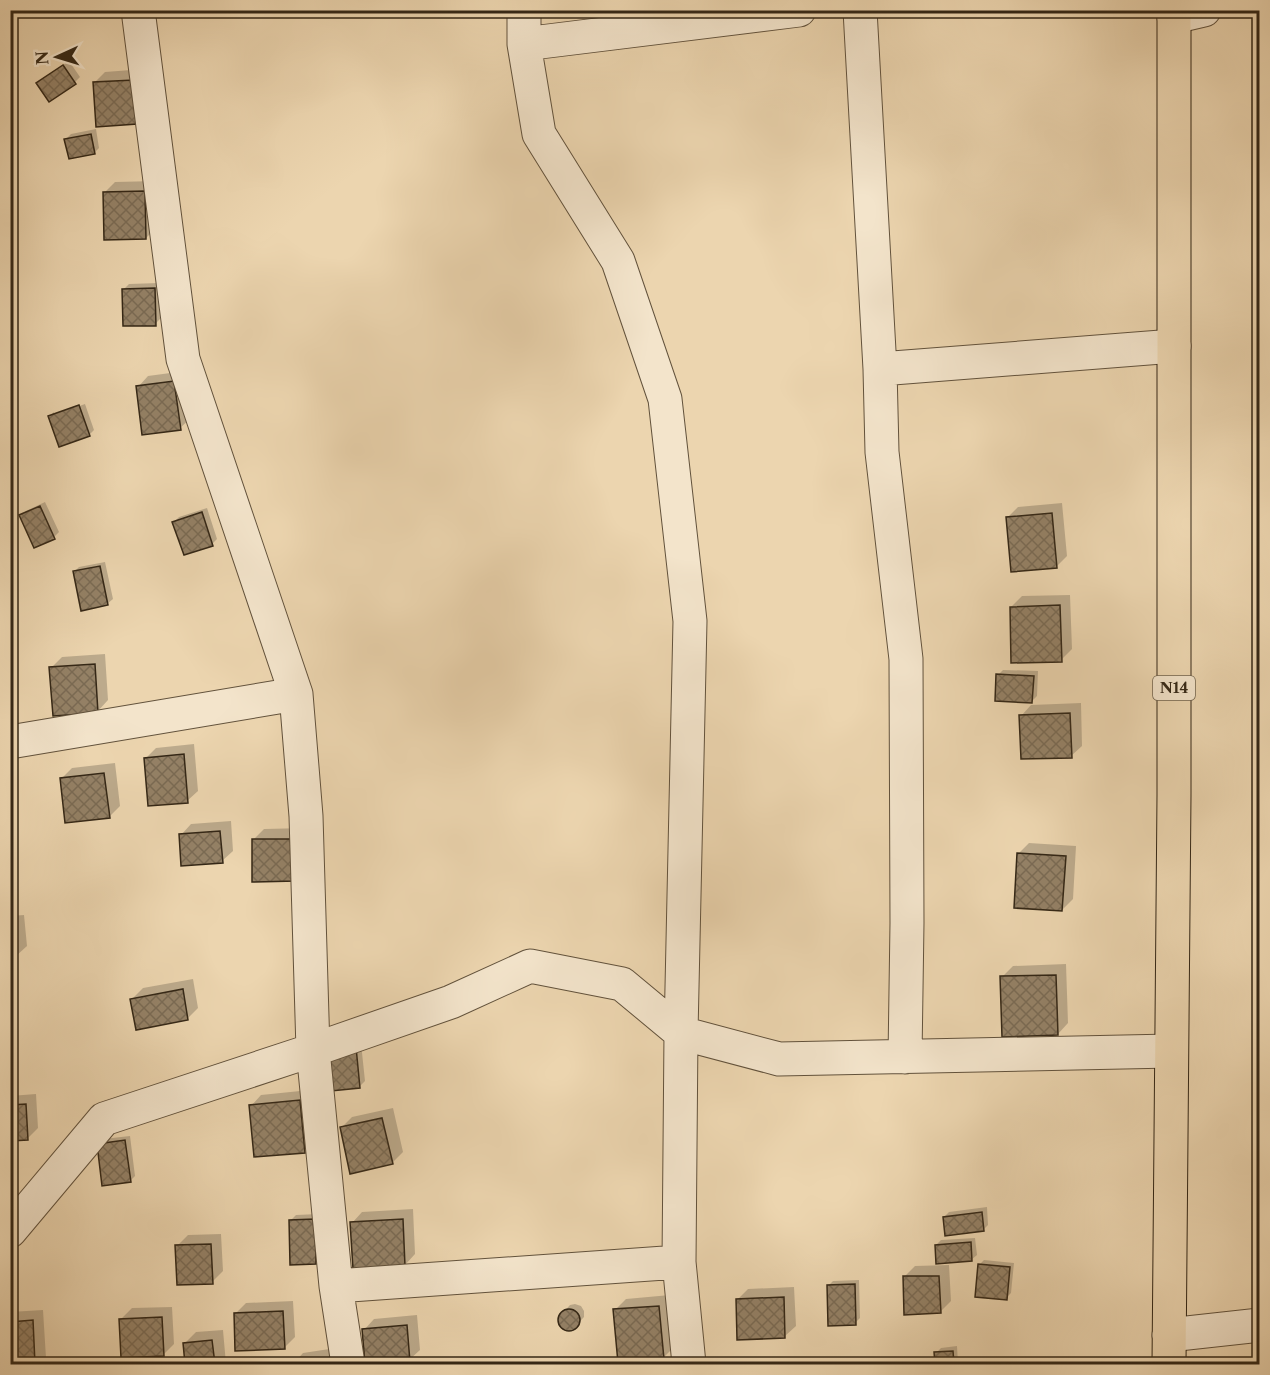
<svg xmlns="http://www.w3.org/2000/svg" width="1270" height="1375" viewBox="0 0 1270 1375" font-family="'Libre Caslon Text',serif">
  <defs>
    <pattern id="building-cross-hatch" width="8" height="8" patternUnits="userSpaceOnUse" patternTransform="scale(1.5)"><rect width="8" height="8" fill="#948166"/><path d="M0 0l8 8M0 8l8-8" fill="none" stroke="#7a6a53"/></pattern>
  </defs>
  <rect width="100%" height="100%" fill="#ecd5af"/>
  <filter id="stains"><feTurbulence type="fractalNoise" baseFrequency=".00333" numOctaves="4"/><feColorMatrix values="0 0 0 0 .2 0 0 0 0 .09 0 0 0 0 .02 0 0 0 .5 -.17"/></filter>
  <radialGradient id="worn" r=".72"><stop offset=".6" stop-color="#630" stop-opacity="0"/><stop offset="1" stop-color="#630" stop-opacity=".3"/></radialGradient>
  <path fill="#0003" d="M69 61 80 77 75 82 49 100 38 83 43 78Z
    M144 69 97 126 94 83 105 72Z
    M96 129 99 148 94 153 66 139 71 134Z
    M156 181 157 227 146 238 104 193 115 182Z
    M159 283 160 319 155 324 124 289 129 284Z
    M185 371 191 418 180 428 138 387 148 376Z
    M85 404 94 430 89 435 50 416 54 412V415Z
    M45 502 59 532 54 537 21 516 26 511Z
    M1062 503 1067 556 1056 567 1007 518 1018 507Z
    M207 508 217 539 212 544 174 522 179 517Z
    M105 562 113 599 107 604 74 572 79 567Z
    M1070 595 1072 649 1061 660 1011 607 1022 596Z
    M105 654 108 700 98 711 51 668 62 657Z
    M1003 670 1038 671 1037 696 1032 701 998 675Z
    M1081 703 1082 746 1071 756 1021 716 1031 705Z
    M194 744 198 791 187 801 145 759 156 748Z
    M115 763 120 806 109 817 61 779 72 768Z
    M231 821 233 851 222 861 181 835 191 824Z
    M306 828V869L253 840 264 829Z
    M1029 843 1076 846 1073 899 1062 910 1018 854Z
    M24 915 27 946 16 956 10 957V916Z
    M1066 964 1068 1023 1058 1034 1002 977 1013 966Z
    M193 979 198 1008 187 1019 132 999 143 988Z
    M361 1043 365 1081 360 1086 334 1046Z
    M310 1090 315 1140 304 1151 251 1106 261 1095Z
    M36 1094 38 1128 27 1139 10 1140V1096Z
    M393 1108 403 1152 392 1163 341 1128 352 1117Z
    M130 1136 135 1176 130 1181 103 1139Z
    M987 1207 988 1225 983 1230 944 1217 949 1212Z
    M413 1209 415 1254 405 1265 352 1223 362 1212Z
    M319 1214 320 1258 315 1263 291 1220 296 1215Z
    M221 1234 223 1271 212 1282 177 1246 188 1235Z
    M975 1238 977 1255 971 1260 936 1245 941 1240Z
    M984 1260 1014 1263 1011 1293 1006 1298 979 1265Z
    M949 1265 951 1301 940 1312 904 1277 915 1266Z
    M859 1280 860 1318 855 1323 828 1286 833 1281Z
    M794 1287 796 1326 785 1336 737 1300 748 1289Z
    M670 1295 674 1347 663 1358 615 1310 626 1299Z
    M293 1301 295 1337 284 1348 235 1314 246 1303Z
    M575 1304 581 1306 584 1311V1317L574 1328 568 1329 563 1327 560 1322V1316L570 1305Z
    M172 1307 174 1344 163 1355 121 1319 132 1308Z
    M43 1310 46 1358 39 1364H10V1312Z
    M417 1315 420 1350 409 1360 367 1364 364 1330 374 1319Z
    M223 1330 226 1364H187L185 1343 196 1332Z
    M957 1346 958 1363 957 1364H937L936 1353 941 1348Z
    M336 1348 339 1364H293L303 1353Z
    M128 1359V1364H83L86 1361Z"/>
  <path fill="url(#building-cross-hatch)" stroke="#342716" stroke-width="1.5" d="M63 65 76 84 49 102 36 83Z
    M134 80 137 124 96 127 93 82Z
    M91 134 95 154 69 159 64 139Z
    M145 191 146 239 104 240 103 192Z
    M155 288 156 326H123L122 289Z
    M174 381 181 430 142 435 136 386Z
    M79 405 90 436 59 447 48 416Z
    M40 506 55 539 34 548 19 515Z
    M202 512 213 546 184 555 172 522Z
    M1052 513 1057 568 1011 572 1006 517Z
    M100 566 108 605 81 611 73 571Z
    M1060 605 1062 662 1011 663 1010 607Z
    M95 664 98 713 53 716 49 667Z
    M996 674 1034 676 1032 703 995 701Z
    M1070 713 1072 758 1021 759 1019 715Z
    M184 754 188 803 148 806 144 758Z
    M104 773 110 818 65 823 60 778Z
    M220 831 223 863 181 866 179 834Z
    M252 839H296V881L252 882Z
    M1017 853 1066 856 1062 911 1014 908Z
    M10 925H14L16 958H10Z
    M1056 975 1058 1035 1002 1037 1000 976Z
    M183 989 188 1020 136 1030 130 999Z
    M356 1047 360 1088 331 1091 327 1050Z
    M300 1100 305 1153 254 1157 249 1105Z
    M26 1104 28 1140 10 1141V1105Z
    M382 1118 393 1164 350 1174 340 1127Z
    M1257 1138H1260V1199H1254Z
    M125 1140 131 1182 102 1186 97 1144Z
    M982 1212 984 1231 945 1236 943 1217Z
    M315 1219 316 1264 290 1265 289 1220Z
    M403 1219 405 1266 353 1269 350 1222Z
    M971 1242 972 1261 936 1264 935 1245Z
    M211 1244 213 1284 177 1285 175 1245Z
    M978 1264 1010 1267 1007 1300 975 1297Z
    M903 1276H939L941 1313 904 1315Z
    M855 1284 856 1325 828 1326 827 1285Z
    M784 1297 785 1338 737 1340 736 1299Z
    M659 1306 664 1359 618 1363 613 1309Z
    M558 1320a11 11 0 1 1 22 0a11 11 0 1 1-22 0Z
    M283 1311 285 1349 235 1351 234 1313Z
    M162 1317 164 1356 121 1358 119 1319Z
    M33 1320 35 1364H10V1322Z
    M407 1325 410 1362 365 1364 362 1329Z
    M212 1340 215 1364H185L183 1343Z
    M953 1351 954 1364H935L934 1352Z
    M326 1358 327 1364H291V1363Z"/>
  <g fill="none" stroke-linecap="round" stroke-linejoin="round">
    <defs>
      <path id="minor" d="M138 10 183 359 296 694 306 816 313 1050 336 1286 348 1364
        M860 10 880 369 882 452 906 659 907 923 905 1057
        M1174 17 1204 10
        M524 44V10
        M880 369 1174 346
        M10 742 296 694
        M10 1231 104 1119 313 1050 451 1002 530 966 622 984 681 1033 779 1059 1171 1051
        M336 1286 679 1262
        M1169 1335 1260 1325
        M689 1364 679 1262 681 1033 690 621 665 399 618 261 539 134 524 44 799 10"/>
      <path id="major" d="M1169 1364 1174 795V10"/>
    </defs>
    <use href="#minor" stroke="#62523c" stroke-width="35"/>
    <use href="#major" stroke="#342716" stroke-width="35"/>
    <use href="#minor" stroke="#f3e4cb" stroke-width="33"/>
    <use href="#major" stroke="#ecd5af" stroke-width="33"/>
  </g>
  <g text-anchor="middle" stroke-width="6" stroke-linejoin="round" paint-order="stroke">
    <rect fill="#f3e4cb" stroke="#6d604c" stroke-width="1.5" x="1153" y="676" width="42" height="24" rx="4.5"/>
    <g font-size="15" font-weight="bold" fill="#342716">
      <text x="1174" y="693">N14</text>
    </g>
  </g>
  <rect width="1270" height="1375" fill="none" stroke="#ecd5af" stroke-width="36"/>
  <rect x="12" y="12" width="1246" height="1351" fill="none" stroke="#342716" stroke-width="3"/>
  <rect x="18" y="18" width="1234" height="1339" fill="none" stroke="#342716" stroke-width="1.5"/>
  <g transform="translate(57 57) rotate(266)" stroke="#f3e4cb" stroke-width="4.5" paint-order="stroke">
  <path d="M0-4.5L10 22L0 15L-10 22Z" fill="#342716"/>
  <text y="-9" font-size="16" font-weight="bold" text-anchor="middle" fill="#342716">N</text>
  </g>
  <rect width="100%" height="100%" filter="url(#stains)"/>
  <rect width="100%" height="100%" fill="url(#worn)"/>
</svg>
